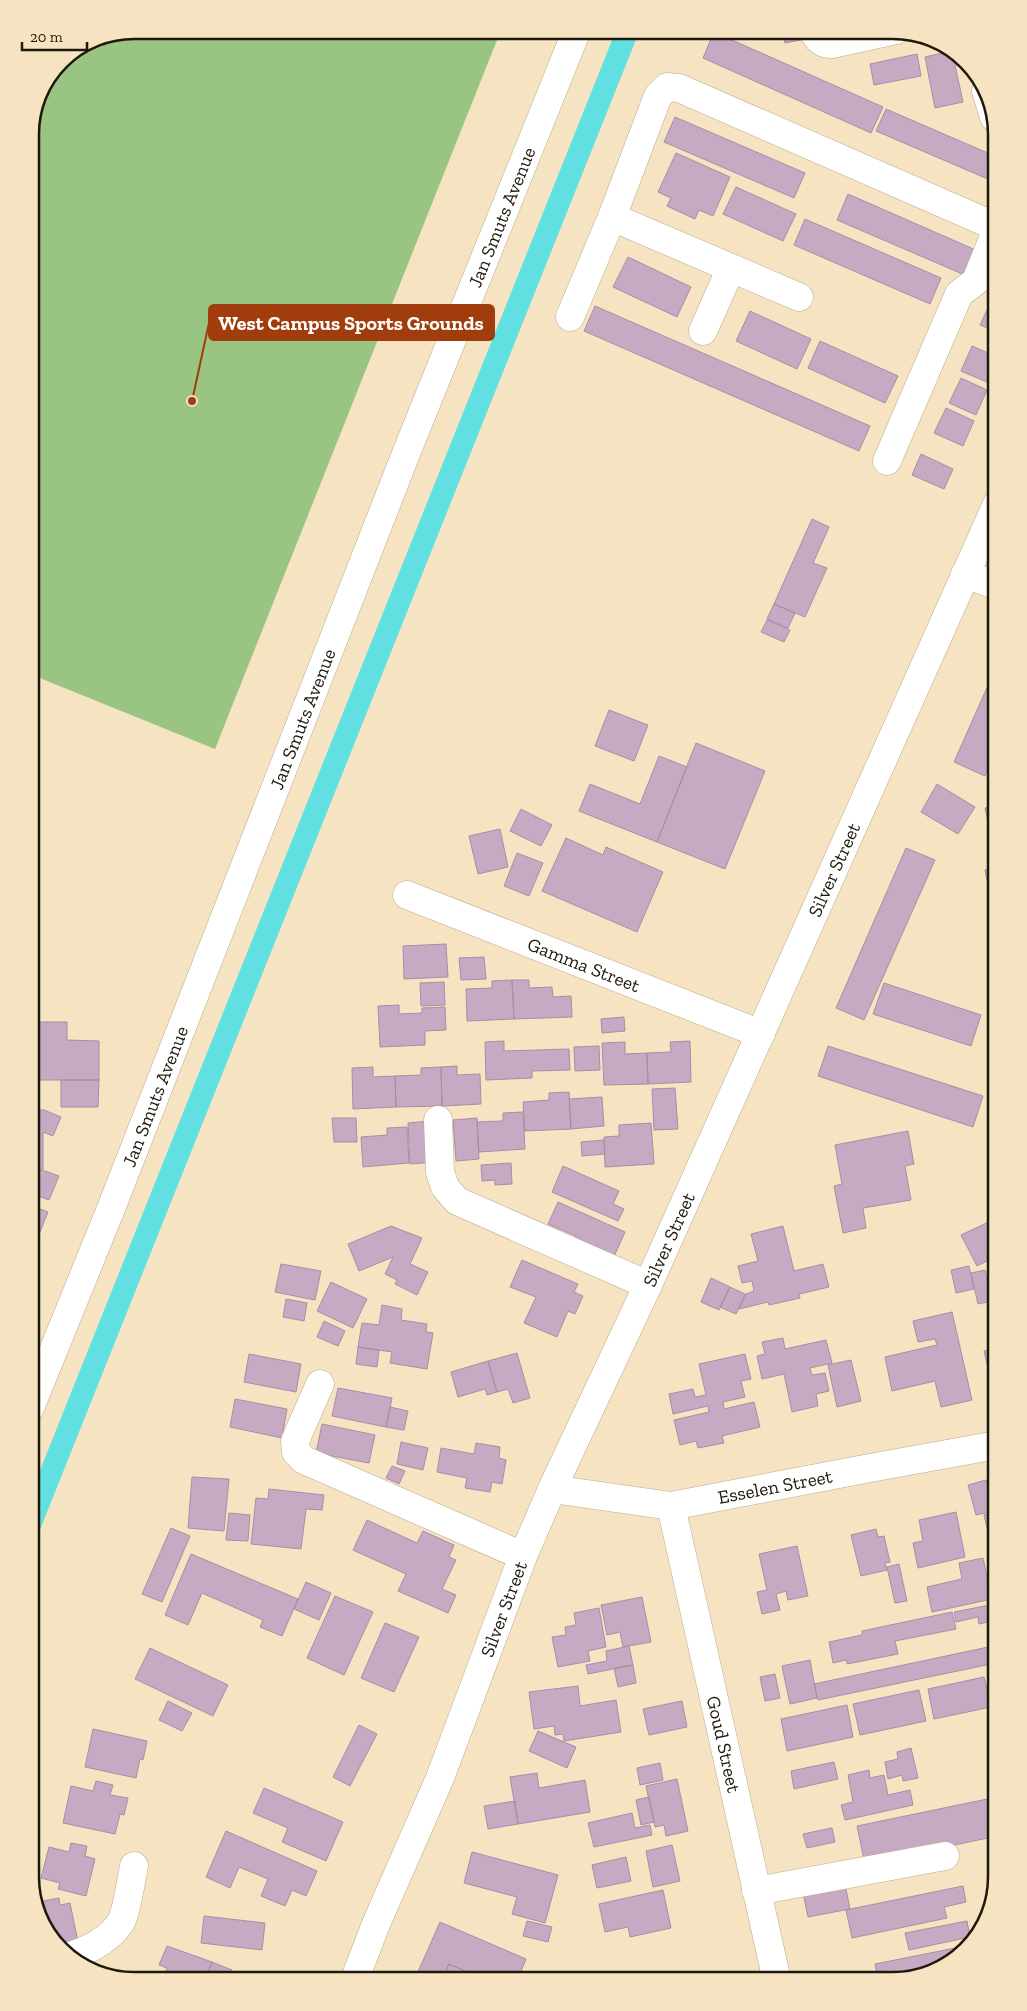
<svg xmlns="http://www.w3.org/2000/svg" width="1027" height="2011" viewBox="0 0 1027 2011" font-family="'Zilla Slab',serif">
  <rect width="100%" height="100%" fill="#f5e3c1"/>
  <path fill="#99c481" d="M134 30H501L215 749 30 674V127L38 94 61 60 94 38Z"/>
  <g fill="none" stroke-linecap="round" stroke-linejoin="round">
    <path stroke="#60e0e0" stroke-width="22" d="M30 1525 628 30"/>
  </g>
  <path fill="#c6a9c3" stroke="#a98da6" d="M782 30H803L805 39 785 43Z
    M714 32 883 107 871 133 703 58Z
    M952 51 963 102 935 108 925 57Z
    M917 54 921 76 874 85 870 64Z
    M886 109 997 157V183L876 131Z
    M675 117 805 173 794 198 664 142Z
    M676 153 730 177 713 216 699 210 695 219 667 206 671 198 658 192Z
    M736 187 796 214 783 241 723 214Z
    M848 194 978 251 967 276 837 220Z
    M805 219 941 278 930 304 794 245Z
    M628 257 691 287 677 317 613 287Z
    M992 299 997 302V332L980 325Z
    M595 306 870 426 859 451 584 331Z
    M750 311 811 339 797 369 736 341Z
    M820 341 898 376 885 403 808 368Z
    M972 346 997 357V366L989 383 961 371Z
    M961 378 987 390 976 415 949 403Z
    M946 408 974 421 963 446 934 433Z
    M921 454 953 469 944 489 912 475Z
    M812 519 829 527 813 563 827 568 805 617 774 604Z
    M774 604 795 613 788 628 767 619Z
    M767 620 790 630 784 642 761 632Z
    M997 665V749L985 776 954 762Z
    M609 710 648 725 634 761 595 746Z
    M696 743 765 771 725 869 657 842Z
    M997 754V781L987 777Z
    M659 756 687 767 657 842 579 811 590 784 640 804Z
    M937 784 975 807 958 834 921 812Z
    M997 805V839L992 840 985 808Z
    M521 809 552 825 541 846 510 831Z
    M500 829 508 867 478 874 469 836Z
    M566 838 603 855 606 847 663 872 637 932 542 891Z
    M906 848 935 860 864 1020 836 1008Z
    M517 853 543 863 529 896 504 886Z
    M997 867V898L991 900 985 870Z
    M997 898V929L991 900Z
    M446 944 448 977 404 979 403 946Z
    M484 957 486 979 461 980 459 958Z
    M512 980H529V988L552 987 553 997 571 996 572 1017 514 1019Z
    M512 980 514 1019 467 1021 466 989 492 988V981Z
    M444 982 445 1005 421 1006 420 983Z
    M884 983 981 1015 971 1046 873 1014Z
    M399 1005V1014L422 1013V1008L445 1007 446 1030 425 1031V1045L380 1047 378 1006Z
    M624 1017 625 1031 602 1033 601 1019Z
    M30 1022H67V1040L99 1041V1080H30Z
    M504 1041V1051L569 1049 570 1070 532 1071V1078L486 1080 485 1042Z
    M690 1041 691 1082 648 1084 647 1053 671 1052 670 1042Z
    M625 1042V1054L647 1053 648 1084 604 1085 602 1043Z
    M599 1046 600 1070 575 1071 574 1047Z
    M828 1046 983 1096 973 1127 818 1076Z
    M457 1066V1075L480 1074 481 1104 442 1106 441 1067Z
    M997 1066V1100H996L989 1067Z
    M373 1067V1077L395 1076 396 1107 353 1109 352 1068Z
    M441 1067 442 1106 396 1107 395 1076 421 1075V1068Z
    M61 1080H99L98 1107H61Z
    M675 1088 678 1129 654 1130 652 1089Z
    M569 1092 571 1129 525 1131 523 1102 549 1100V1093Z
    M602 1097 604 1126 571 1129 569 1099Z
    M30 1110H44L61 1117 53 1136 43 1132V1170H30Z
    M523 1112 525 1149 479 1152 477 1122 503 1121V1113Z
    M332 1118H356L357 1142H334Z
    M477 1118 479 1159 456 1161 453 1120Z
    M431 1121 434 1162 410 1164 408 1123Z
    M651 1123 654 1164 605 1167 604 1137 619 1136V1125Z
    M407 1127 409 1163 363 1167 361 1137 387 1135V1128Z
    M908 1131 914 1164 905 1166 911 1200 863 1208 866 1228 843 1233 834 1186 842 1184 835 1145Z
    M604 1140 605 1154 582 1156 581 1142Z
    M511 1163 512 1184 495 1185V1180L482 1181 481 1165Z
    M563 1166 619 1191 613 1204 624 1209 618 1221 552 1192Z
    M30 1171H45L59 1176 49 1200 30 1193Z
    M558 1202 625 1232 612 1261 573 1243 576 1236 548 1224Z
    M30 1205 48 1212 38 1237 30 1234Z
    M993 1220 997 1229V1280L987 1261 977 1266 961 1235Z
    M391 1226 422 1238 410 1264 428 1272 417 1295 395 1284 397 1280 385 1274 393 1257 359 1271 348 1244Z
    M783 1226 794 1271 823 1264 829 1287 799 1294 800 1298 769 1305 768 1302 739 1309 746 1294 754 1291 752 1281 742 1283 738 1266 758 1261 751 1234Z
    M30 1234 38 1237 30 1258Z
    M522 1260 578 1284 574 1292 583 1296 575 1314 568 1311 557 1337 524 1323 536 1297 510 1287Z
    M281 1264 321 1271 315 1300 275 1292Z
    M30 1265 39 1269 30 1292Z
    M969 1266 974 1289 956 1293 951 1270Z
    M985 1270 992 1301 978 1304 971 1273Z
    M711 1278 730 1287 719 1310 701 1302Z
    M331 1282 367 1299 353 1328 317 1311Z
    M730 1287 745 1294 736 1314 720 1307Z
    M286 1299 307 1303 304 1321 283 1317Z
    M382 1305 402 1309 401 1320 427 1324 426 1332 433 1333 427 1369 390 1363 392 1352 358 1347 362 1323 379 1325Z
    M952 1312 972 1400 941 1407 935 1381 892 1391 885 1357 937 1345 935 1339 918 1342 913 1321Z
    M324 1321 345 1331 338 1346 317 1337Z
    M997 1330V1371L989 1372 984 1351 994 1349 990 1331Z
    M783 1338 785 1349 826 1340 832 1363 810 1368 812 1375 825 1373 829 1391 816 1394 818 1406 792 1412 784 1374 762 1379 757 1356 765 1354 762 1342Z
    M358 1347 379 1350 377 1367 356 1364Z
    M517 1353 530 1398 513 1403 508 1389 497 1392 488 1361Z
    M249 1354 301 1364 296 1392 244 1382Z
    M745 1354 751 1379 741 1381 745 1397 723 1402 724 1409 754 1402 760 1427 722 1436 724 1443 698 1448 696 1441 680 1445 674 1420 709 1412 708 1406 673 1414 669 1394 693 1389 695 1397 706 1395 699 1364Z
    M851 1360 861 1401 837 1407 828 1365Z
    M488 1361 497 1392 487 1395 485 1389 458 1397 451 1372Z
    M338 1388 392 1398 386 1427 332 1416Z
    M235 1399 287 1409 282 1438 230 1427Z
    M390 1407 408 1411 404 1430 386 1427Z
    M322 1424 375 1435 369 1463 316 1453Z
    M401 1442 428 1448 423 1470 397 1464Z
    M476 1443 500 1447 499 1458 506 1460 502 1484 492 1482 490 1492 465 1488 467 1478 437 1472 441 1448 474 1454Z
    M392 1466 405 1471 399 1484 386 1478Z
    M192 1477 229 1479 224 1531 188 1528Z
    M986 1480 994 1511 976 1515 968 1485Z
    M269 1489 324 1495 322 1510 306 1509 301 1549 251 1544 256 1498 268 1499Z
    M956 1512 965 1557 918 1568 913 1543 923 1541 919 1520Z
    M997 1512V1554L993 1555 984 1515Z
    M229 1513 250 1515 248 1541 226 1540Z
    M367 1520 417 1543 423 1531 454 1545 449 1557 456 1560 442 1589 456 1595 448 1613 398 1591 406 1574 353 1550Z
    M171 1528 190 1536 162 1602 142 1594Z
    M876 1529 878 1537 884 1536 890 1562 885 1563 887 1570 861 1576 851 1535Z
    M797 1546 808 1596 788 1600 786 1591 776 1594 780 1610 762 1614 757 1592 767 1590 759 1554Z
    M191 1554 298 1599 282 1636 260 1627 263 1620 202 1593 188 1625 165 1615Z
    M983 1558 992 1599 932 1612 927 1587 962 1579 959 1563Z
    M899 1564 907 1601 895 1603 887 1567Z
    M306 1582 331 1593 319 1620 294 1609Z
    M335 1596 373 1612 344 1675 307 1658Z
    M642 1597 651 1642 623 1647 620 1632 607 1635 601 1605Z
    M995 1604 997 1620 979 1624 978 1617 956 1622 954 1612Z
    M599 1608 606 1647 588 1651 590 1661 558 1667 552 1637 566 1635 565 1627 576 1625 574 1613Z
    M952 1612 956 1629 895 1641 898 1654 847 1664 846 1660 833 1663 829 1642 862 1635V1631Z
    M385 1623 419 1637 394 1692 361 1678Z
    M629 1646 633 1665 588 1674 586 1665 607 1661 606 1651Z
    M993 1646 996 1663 818 1700 814 1684Z
    M150 1648 228 1685 213 1716 135 1679Z
    M810 1660 817 1698 790 1704 782 1666Z
    M633 1665 636 1683 618 1687 614 1668Z
    M775 1674 780 1698 765 1701 760 1677Z
    M984 1677 991 1707 934 1719 928 1689Z
    M578 1686 580 1706 616 1700 621 1732 564 1741 563 1734 555 1735 554 1726 534 1729 529 1692Z
    M919 1690 926 1721 860 1735 853 1704Z
    M168 1701 192 1713 182 1731 159 1720Z
    M682 1701 687 1727 649 1735 643 1709Z
    M847 1705 853 1737 787 1751 781 1719Z
    M359 1725 377 1734 350 1786 333 1777Z
    M93 1729 147 1741 143 1760 140 1759 136 1778 85 1767Z
    M538 1731 576 1747 567 1768 529 1751Z
    M911 1748 918 1778 903 1781 902 1775 888 1779 885 1762 898 1759 897 1752Z
    M834 1762 838 1779 794 1789 791 1771Z
    M660 1763 663 1780 640 1785 637 1768Z
    M869 1770 870 1778 884 1775 888 1795 910 1790 913 1805 845 1820 841 1805 853 1802 848 1775Z
    M537 1773 539 1788 585 1780 590 1812 518 1824 510 1777Z
    M677 1779 688 1831 666 1836 664 1825 655 1827 646 1786Z
    M96 1781 113 1785 110 1795 128 1798 124 1815 120 1814 115 1834 63 1823 71 1786 93 1791Z
    M264 1788 343 1822 326 1861 282 1842 288 1828 253 1813Z
    M649 1797 654 1822 641 1825 636 1800Z
    M997 1797V1836L865 1864 857 1826Z
    M515 1801 518 1824 488 1829 484 1806Z
    M632 1813 635 1828 650 1825 652 1835 594 1847 588 1823Z
    M832 1828 835 1842 807 1848 803 1834Z
    M226 1831 317 1871 306 1896 292 1890 285 1906 261 1896 268 1879 239 1867 230 1888 206 1877Z
    M71 1843 87 1846 85 1856 95 1859 86 1896 58 1889 60 1883 41 1878 49 1847 69 1852Z
    M672 1845 680 1881 653 1887 646 1851Z
    M472 1852 558 1875 545 1923 512 1914 517 1897 464 1883Z
    M626 1857 631 1881 597 1888 592 1865Z
    M845 1884 850 1909 808 1917 803 1893Z
    M963 1886 966 1902 944 1907 947 1918 852 1938 846 1910Z
    M663 1890 671 1928 630 1937 628 1927 605 1932 599 1904Z
    M59 1898 60 1905 70 1903 78 1942 61 1945 38 1917 36 1909 45 1908 43 1901Z
    M204 1916 265 1923 262 1950 201 1943Z
    M527 1921 552 1927 548 1942 523 1936Z
    M967 1921 970 1937 909 1950 905 1933Z
    M440 1922 526 1959 517 1981H489L449 1964 441 1981H433L417 1974Z
    M167 1946 212 1962 205 1981H170L163 1978 167 1968 159 1965Z
    M955 1948 956 1954 933 1973 893 1981H878L875 1964Z
    M212 1962 232 1970 228 1981H205Z
    M449 1964 463 1970 459 1981H441Z"/>
  <g fill="none" stroke-linecap="round" stroke-linejoin="round">
    <defs>
      <g id="minor">
        <path d="M813 30C817 40 822 44 832 44L896 30"/>
        <path d="M986 91 994 117"/>
        <path d="M612 217 799 297"/>
        <path d="M570 317 612 217 658 96 667 87 679 88 997 227"/>
        <path d="M703 331 731 268"/>
        <path d="M887 461 959 294 976 281 997 229"/>
        <path d="M965 574 997 586"/>
        <path id="s1" d="M407 895 761 1034"/>
        <path d="M438 1120 440 1172 445 1187 457 1201 648 1285"/>
        <path d="M320 1384 295 1441 296 1452 304 1460 523 1556"/>
        <path id="s2" d="M30 1408 112 1206 407 451 577 30"/>
        <path id="s3" d="M552 1489 671 1506 870 1468 997 1445"/>
        <path id="s4" d="M671 1506 777 1981"/>
        <path d="M756 1891 945 1856"/>
        <path d="M70 1956C89 1950 109 1940 121 1922 127 1911 131 1880 134 1866"/>
        <path id="s5" d="M354 1981 376 1924 440 1778 523 1556 552 1489 648 1285 997 504"/>
      </g>
    </defs>
    <use href="#minor" stroke="#bcab8b" stroke-width="29"/>
    <use href="#minor" stroke="#fff" stroke-width="28"/>
  </g>
  <g text-anchor="middle" stroke-width="4.5" stroke-linejoin="round" paint-order="stroke">
    <g font-size="19" fill="#1f190d" stroke="#f5e3c1">
      <text dy="7" stroke="none"><textPath href="#s2" startOffset="1281">Jan Smuts Avenue</textPath></text>
      <text dy="7" stroke="none"><textPath href="#s2" startOffset="741">Jan Smuts Avenue</textPath></text>
      <text dy="7" stroke="none"><textPath href="#s5" startOffset="1211">Silver Street</textPath></text>
      <text dy="7" stroke="none"><textPath href="#s1" startOffset="190">Gamma Street</textPath></text>
      <text dy="7" stroke="none"><textPath href="#s2" startOffset="336">Jan Smuts Avenue</textPath></text>
      <text dy="7" stroke="none"><textPath href="#s5" startOffset="806">Silver Street</textPath></text>
      <text dy="7" stroke="none"><textPath href="#s3" startOffset="226">Esselen Street</textPath></text>
      <text dy="7" stroke="none"><textPath href="#s5" startOffset="401">Silver Street</textPath></text>
      <text dy="7" stroke="none"><textPath href="#s4" startOffset="244">Goud Street</textPath></text>
    </g>
  </g>
  <path d="M0 0H1027V2011H0ZM134 39H893A95 95 0 0 1 988 134V1877A95 95 0 0 1 893 1972H134A95 95 0 0 1 39 1877V134A95 95 0 0 1 134 39Z" fill="#f5e3c1" fill-rule="evenodd"/>
  <path fill="none" stroke="#1f190d" stroke-width="2.5" d="M134 39H893A95 95 0 0 1 988 134V1877A95 95 0 0 1 893 1972H134A95 95 0 0 1 39 1877V134A95 95 0 0 1 134 39Z"/>
  <path fill="none" stroke="#a13c0d" stroke-width="2" d="M192 401L209 323"/>
  <circle fill="#a13c0d" stroke="#f5e3c1" stroke-width="2" cx="192" cy="401" r="5"/>
  <rect fill="#a13c0d" stroke="#a13c0d" stroke-width="2" x="209" y="305" width="285" height="35" rx="5"/>
  <g font-size="20" text-anchor="middle" font-weight="bold" fill="#fff">
    <text x="351" y="330">West Campus Sports Grounds</text>
  </g>
  <path d="M22 42v8h65v-8" fill="none" stroke="#1f190d" stroke-width="2.5"/>
  <text x="30" y="42" font-size="15" fill="#1f190d" stroke="#f5e3c1" stroke-width="4" paint-order="stroke">20 m</text>
</svg>
